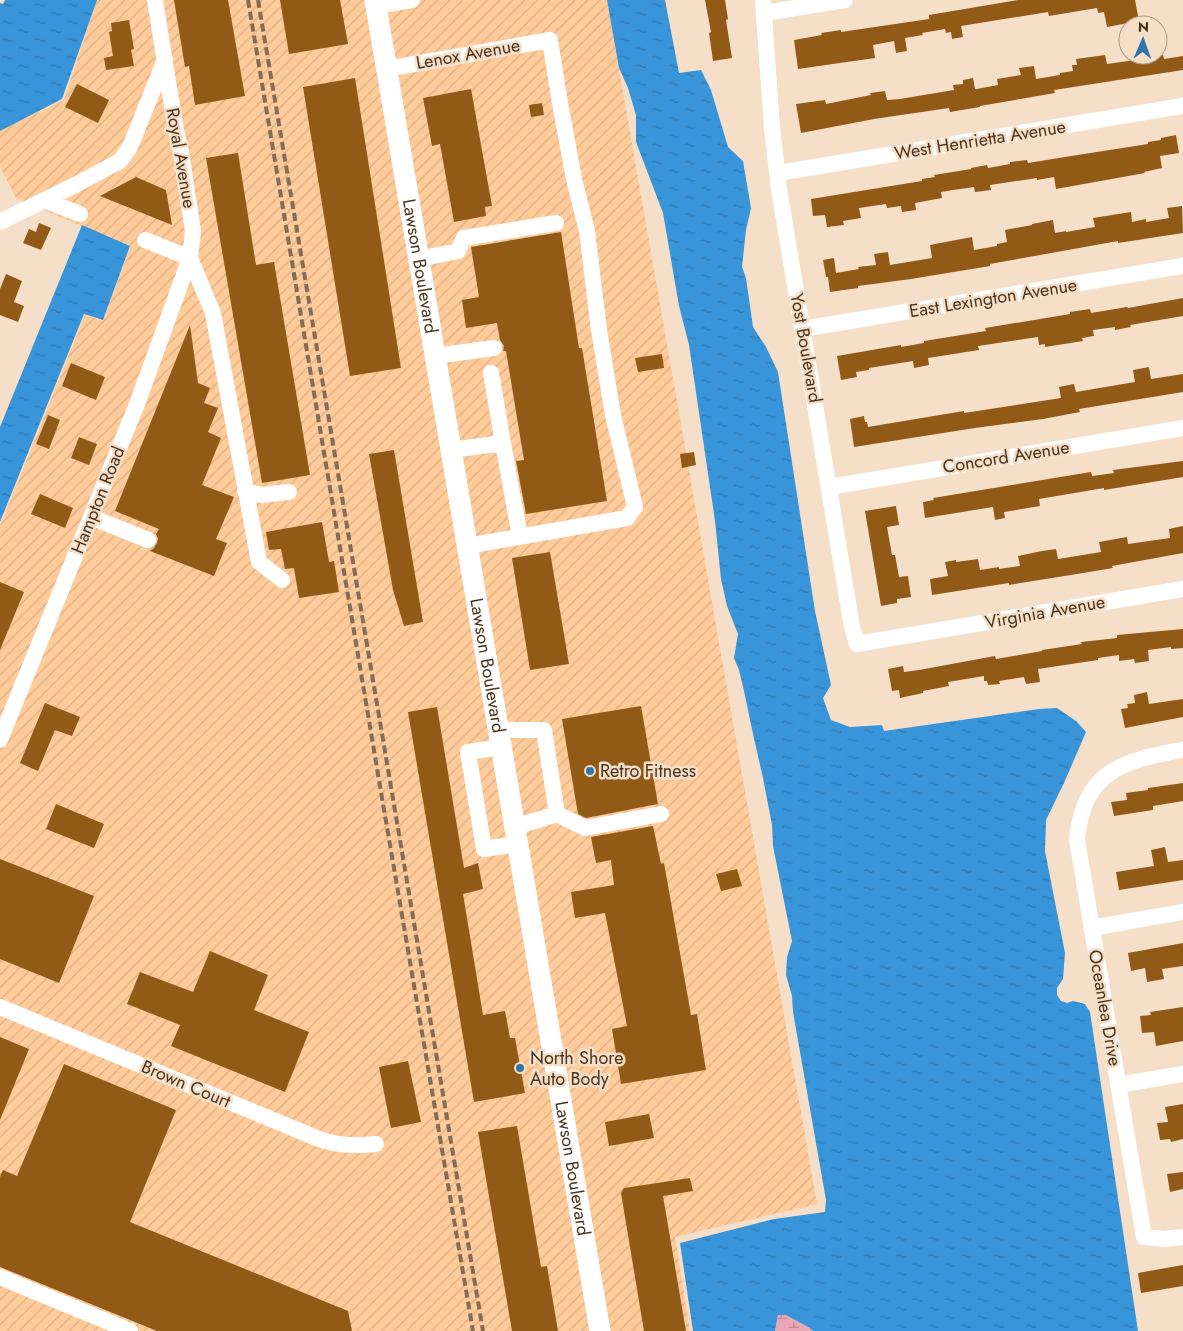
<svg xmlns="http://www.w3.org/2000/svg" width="1183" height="1331" viewBox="0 0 1183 1331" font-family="Jost,sans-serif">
  <defs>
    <pattern id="industrial-furrows" width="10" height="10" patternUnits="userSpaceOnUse" patternTransform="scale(1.25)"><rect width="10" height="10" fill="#ffcb9a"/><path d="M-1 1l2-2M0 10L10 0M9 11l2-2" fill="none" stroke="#dcaf84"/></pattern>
    <pattern id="wetland-marsh" width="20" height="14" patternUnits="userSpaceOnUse" patternTransform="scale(1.25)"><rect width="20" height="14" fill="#eca5b5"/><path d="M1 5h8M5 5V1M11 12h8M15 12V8" fill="none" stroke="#c18793"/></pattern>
    <pattern id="water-ripples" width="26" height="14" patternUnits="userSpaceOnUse" patternTransform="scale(1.25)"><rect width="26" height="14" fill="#3995d9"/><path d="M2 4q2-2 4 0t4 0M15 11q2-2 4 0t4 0" fill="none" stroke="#327aaf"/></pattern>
  </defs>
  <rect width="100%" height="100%" fill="#f6dfc9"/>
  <path fill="url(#industrial-furrows)" d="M97 0H607L817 1204 675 1237 690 1331H0V526L85 315 103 321 131 246 81 226 16 198 0 167V130L64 100Z"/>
  <path fill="url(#wetland-marsh)" d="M778 1315H786L808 1327 813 1331H775Z"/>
  <path fill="url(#water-ripples)" d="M5 0H97L62 99 0 131V3L3 4Z
    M607 0H665L679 73 701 70 711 90 728 147 743 161 751 208 746 230 742 267 746 278 753 327 766 347 778 372 815 611 831 685 823 698 831 720 850 727 882 725 884 731 1039 709 1057 708 1076 721 1086 732 1064 783 1046 820 1045 851 1065 953 1063 979 1057 988V995L1061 1001 1067 1003 1073 1001 1085 1004 1090 1012 1138 1331H813L808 1327 786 1315H778L775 1331H693L680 1243 774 1219 825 1212 826 1200 793 1012 792 996 786 975 787 957 792 941 773 846 772 825 763 778 753 734 744 691 739 670 734 658 738 634 727 606 721 579 715 521 689 345 679 306 663 213 636 142V115L628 88 619 68Z
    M82 225 130 246 103 320 84 314 0 522V427Z"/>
  <path fill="#925a17" d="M174 0H228L245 96 195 105 189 66 185 67Z
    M280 0H340L348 44 289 54Z
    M705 0H725L728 19 726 20 732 58 713 61 709 33 711 32Z
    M1018 0H1135L1139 21 1107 27 1104 12 1098 13 1097 8 1049 16 1048 12 961 26 963 37 952 39 951 32 946 33 945 29 922 33 923 35 905 38 907 51 896 53 894 41 873 45 875 58 798 69 794 40 822 35 821 33 841 30V32L929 19V15Z
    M129 20 134 49 131 50 134 66 106 70 104 58 113 56 109 32 112 31 111 23Z
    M1105 55 1107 64 1135 60 1134 55H1163L1164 59 1183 56V70L1054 90 1055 93 980 106V107L950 112 949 108 874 119 801 133 796 104 825 100 826 104 871 95 870 93 885 91 887 100 900 99 954 90 953 85 963 84V80L973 78 975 89H977L998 85 997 79 1021 75 1019 68 1034 66 1036 79 1060 75V73L1073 71 1072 65H1077L1076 59Z
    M355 78 401 368 350 376 303 87Z
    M77 84 109 100 98 123 65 107Z
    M471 89 492 206 485 207 486 216 454 222 440 144 432 146 423 98Z
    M542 103 544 115 531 117 529 105Z
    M1176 135 1179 153 1160 156 1162 168 1144 172 1145 173 1056 189 1054 177 1037 180V178L990 185 991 190 975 192 974 187 953 190 941 192 942 198 915 203 916 210 902 212 901 206 887 208 886 204 859 208 861 218 843 221 844 225 827 227 825 215 813 216 811 199 922 181V179L935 177 934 175 959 171 971 169V168L987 165 988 168 1010 164V162L1027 160 1028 163 1065 157 1148 144V142L1161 140V138Z
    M238 153 256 265 274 262 310 475 262 483 206 158Z
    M136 177 166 190 172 225 100 196Z
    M1182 206 1183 233 1118 243V241L990 264V266L911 279 858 286V288L830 292 828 277H826L823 260 834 258 836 273 859 269 858 267 876 265 874 254 888 252 890 265 932 258 930 245 956 240 972 237 974 250 997 246V244L1007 242 1005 230 1032 225V224L1053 220 1055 233 1066 231V232L1095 227 1093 218 1131 212 1132 222 1146 219V222L1169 218 1167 208Z
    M39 223 51 228 41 250 23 243 29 229 36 232Z
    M561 232 579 348H582L607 501 526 514 516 461 524 460 506 351H503L504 346 500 340 497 323 466 328 462 300 479 297 471 247Z
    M6 274 22 281 14 302 24 306 18 322 0 315V289Z
    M1183 298V316L1130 325 1131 327 1115 330V327L1093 330 1094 336 1082 338 1083 341 1045 347V344L1039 345 1038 337 978 346 979 350 928 358 929 365 914 368 913 361 869 368V370L856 372 857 377 841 380 837 356 901 345V347L924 343V341L986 331 985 328 1070 314V312L1090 309 1091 313 1127 307 1128 308Z
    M190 325 198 383 210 388 204 403 218 408 208 432 221 438 202 485 234 497 216 539 227 543 214 576 150 551 154 548 157 543 158 539 156 534 159 529 115 511Z
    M662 354 664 368 638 372 635 358Z
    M71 363 105 377 96 400 62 386Z
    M1149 367 1151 379 1183 374V392L1079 409 1080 412 1043 419 975 428 854 447 850 419 864 416 865 422H867L868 427 964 411V413L1061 398 1059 387 1074 384 1076 392 1135 382 1133 370Z
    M48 415 60 420 49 449 36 444Z
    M79 437 97 444 89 465 71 458Z
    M394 450 423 622 404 626 393 590 369 454Z
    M694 452 696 465 682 468 680 454Z
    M1183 461V477L1104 490V488L1039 499 1040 506 1004 512 1005 518 995 520 993 507 925 518 923 502 934 500 933 498 1091 472 1092 476 1114 473 1113 470Z
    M40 494 73 508 65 528 31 514Z
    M896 506 899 525 887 527 892 555H895L899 577 908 576 911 597 897 599V603L881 606 865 511Z
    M322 522 329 562 334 561 339 592 299 598 294 568 285 569 281 549 269 550 266 532Z
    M1183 526V553L1112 566 1113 568 1077 574 1009 585V583L932 595 930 579 948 576 945 562 956 560V562L978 559 980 570 999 567V569L1020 566 1018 556 1042 551 1056 549 1058 559 1101 552 1099 542 1127 537 1128 544 1170 538 1169 529Z
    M550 552 569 664 530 670 512 558Z
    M0 582 24 592 0 650Z
    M1183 629V648L1171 649V647L1148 650 1149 661 1135 663 1134 659 1119 661V655L1098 658V660L1038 669 1040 682 1026 684 1024 677 999 681 1000 684 988 685 987 681H984V676L948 682 949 686 923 691V693L900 698 899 690 892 691 888 669 903 666 904 672 919 670 995 656 996 659 1042 651V650L1082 644 1081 642 1117 638V635Z
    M1147 692 1149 704 1183 699V717L1125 728 1121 709 1128 708 1127 704 1135 703 1134 695Z
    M45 703 80 717 72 736 55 730 38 771 20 763Z
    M641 706 658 804 586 818 578 814 562 719Z
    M437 707 464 868 478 863 483 889 463 894 483 1015 505 1011 510 1038H515L525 1093 474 1102 408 712Z
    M1183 783V801L1153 806V810L1114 816 1111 802 1127 800 1126 793 1148 790V788Z
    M56 804 104 824 94 848 46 829Z
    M653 826 661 864 664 863 691 1015 697 1014 706 1070 621 1084 612 1029 627 1026 605 913 575 918 571 892 614 885 611 860 596 863 591 837Z
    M1165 847 1168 862 1183 860V880L1119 890 1116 872 1154 866 1151 850Z
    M0 859 94 896 59 983 0 959Z
    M737 869 742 886 721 891 716 874Z
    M1183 943V966L1162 969 1164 979 1147 982 1145 968 1131 971 1128 953Z
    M210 951 268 975 254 1010 309 1032 285 1092 171 1046 180 1025 127 1004 140 972 193 992Z
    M1183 1007V1041L1156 1046 1154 1032 1142 1033 1140 1016 1151 1015 1150 1012Z
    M0 1037 29 1049 0 1120Z
    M408 1061 421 1122 391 1128 379 1067Z
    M64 1064 176 1110 130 1222 348 1311 352 1331H157L0 1267V1177L3 1170 17 1176Z
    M1183 1104V1139L1171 1142 1170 1139 1160 1140 1157 1123 1168 1122 1165 1107Z
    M649 1114 654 1138 609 1146 605 1122Z
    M517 1126 541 1267 547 1266 558 1331H512L478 1132Z
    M1183 1172V1189L1170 1192 1167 1174Z
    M690 1178 693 1191 663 1196 686 1331H644L621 1193 624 1188Z
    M1183 1265V1286L1141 1293 1138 1273Z"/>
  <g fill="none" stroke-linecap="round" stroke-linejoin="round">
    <path stroke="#fff" stroke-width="16" d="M155 0 175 125 181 152 193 231 190 258 213 313 259 562 282 580
      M763 0 772 128 779 189 852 627 857 644 1183 589
      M376 6 412 0
      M764 13 845 0
      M386 69 550 40 560 103 574 179 587 231 599 330 613 415 635 507 627 518 467 546
      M778 173 1183 106
      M44 200 80 214
      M0 222 75 185 120 161 130 147 165 60
      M419 259 458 251 464 238 556 223
      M802 329 1183 266
      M435 356 494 348
      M503 443 520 537
      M451 450 503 443 491 373
      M829 487 1183 428
      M245 491 261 495 289 492
      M91 517 148 540
      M498 730H544L557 814 515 827
      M0 740 137 404 190 258 145 240
      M501 747 468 752 484 849 517 844
      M1183 750C1123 760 1083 771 1077 840L1144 1237 1165 1239 1183 1237
      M557 814 585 828 661 814
      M1091 928 1183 912
      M0 1007 319 1139C340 1146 354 1146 376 1144
      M1118 1085 1183 1074
      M0 1277 130 1331"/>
    <path stroke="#fff" stroke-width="21" id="s1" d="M375 0 600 1331"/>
    <path stroke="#846d57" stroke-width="4" stroke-dasharray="8 4" stroke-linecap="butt" d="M248 0 381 792 473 1331
      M258 0 483 1331"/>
  </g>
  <g fill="#3176ab" stroke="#f6dfc9" stroke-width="2">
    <circle cx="590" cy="771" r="5"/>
    <circle cx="520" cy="1068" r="5"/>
  </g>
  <g text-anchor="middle" stroke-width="5" stroke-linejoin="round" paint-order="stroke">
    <g font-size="18" fill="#4b341d" stroke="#f6dfc9">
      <text transform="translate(468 54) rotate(-10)" y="6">Lenox Avenue</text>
      <text transform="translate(980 140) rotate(-9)" y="6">West Henrietta Avenue</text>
      <text transform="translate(181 158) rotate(80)" y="6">Royal Avenue</text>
      <text dy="6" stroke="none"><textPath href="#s1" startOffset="270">Lawson Boulevard</textPath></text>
      <text transform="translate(993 298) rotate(-9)" y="6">East Lexington Avenue</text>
      <text transform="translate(806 348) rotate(80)" y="6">Yost Boulevard</text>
      <text transform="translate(1006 457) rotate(-9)" y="6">Concord Avenue</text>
      <text transform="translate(98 500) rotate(-68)" y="6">Hampton Road</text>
      <text transform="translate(1045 612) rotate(-10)" y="6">Virginia Avenue</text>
      <text dy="6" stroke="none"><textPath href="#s1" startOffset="675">Lawson Boulevard</textPath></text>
      <text transform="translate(1105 1008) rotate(80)" y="6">Oceanlea Drive</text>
      <text transform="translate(186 1084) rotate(23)" y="6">Brown Court</text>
      <text dy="6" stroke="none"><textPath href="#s1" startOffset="1185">Lawson Boulevard</textPath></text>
    </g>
    <g font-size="18" fill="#4b341d" stroke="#f6dfc9" text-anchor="start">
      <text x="600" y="777">Retro Fitness</text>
      <text x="530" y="1064">North Shore<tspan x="530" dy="21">Auto Body</tspan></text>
    </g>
  </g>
  <g transform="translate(1143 40) rotate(2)"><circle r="24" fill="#f6dfc9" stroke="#b29b84"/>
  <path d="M0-4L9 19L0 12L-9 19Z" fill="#3176ab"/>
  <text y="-8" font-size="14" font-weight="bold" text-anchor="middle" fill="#4b341d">N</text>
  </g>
</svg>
